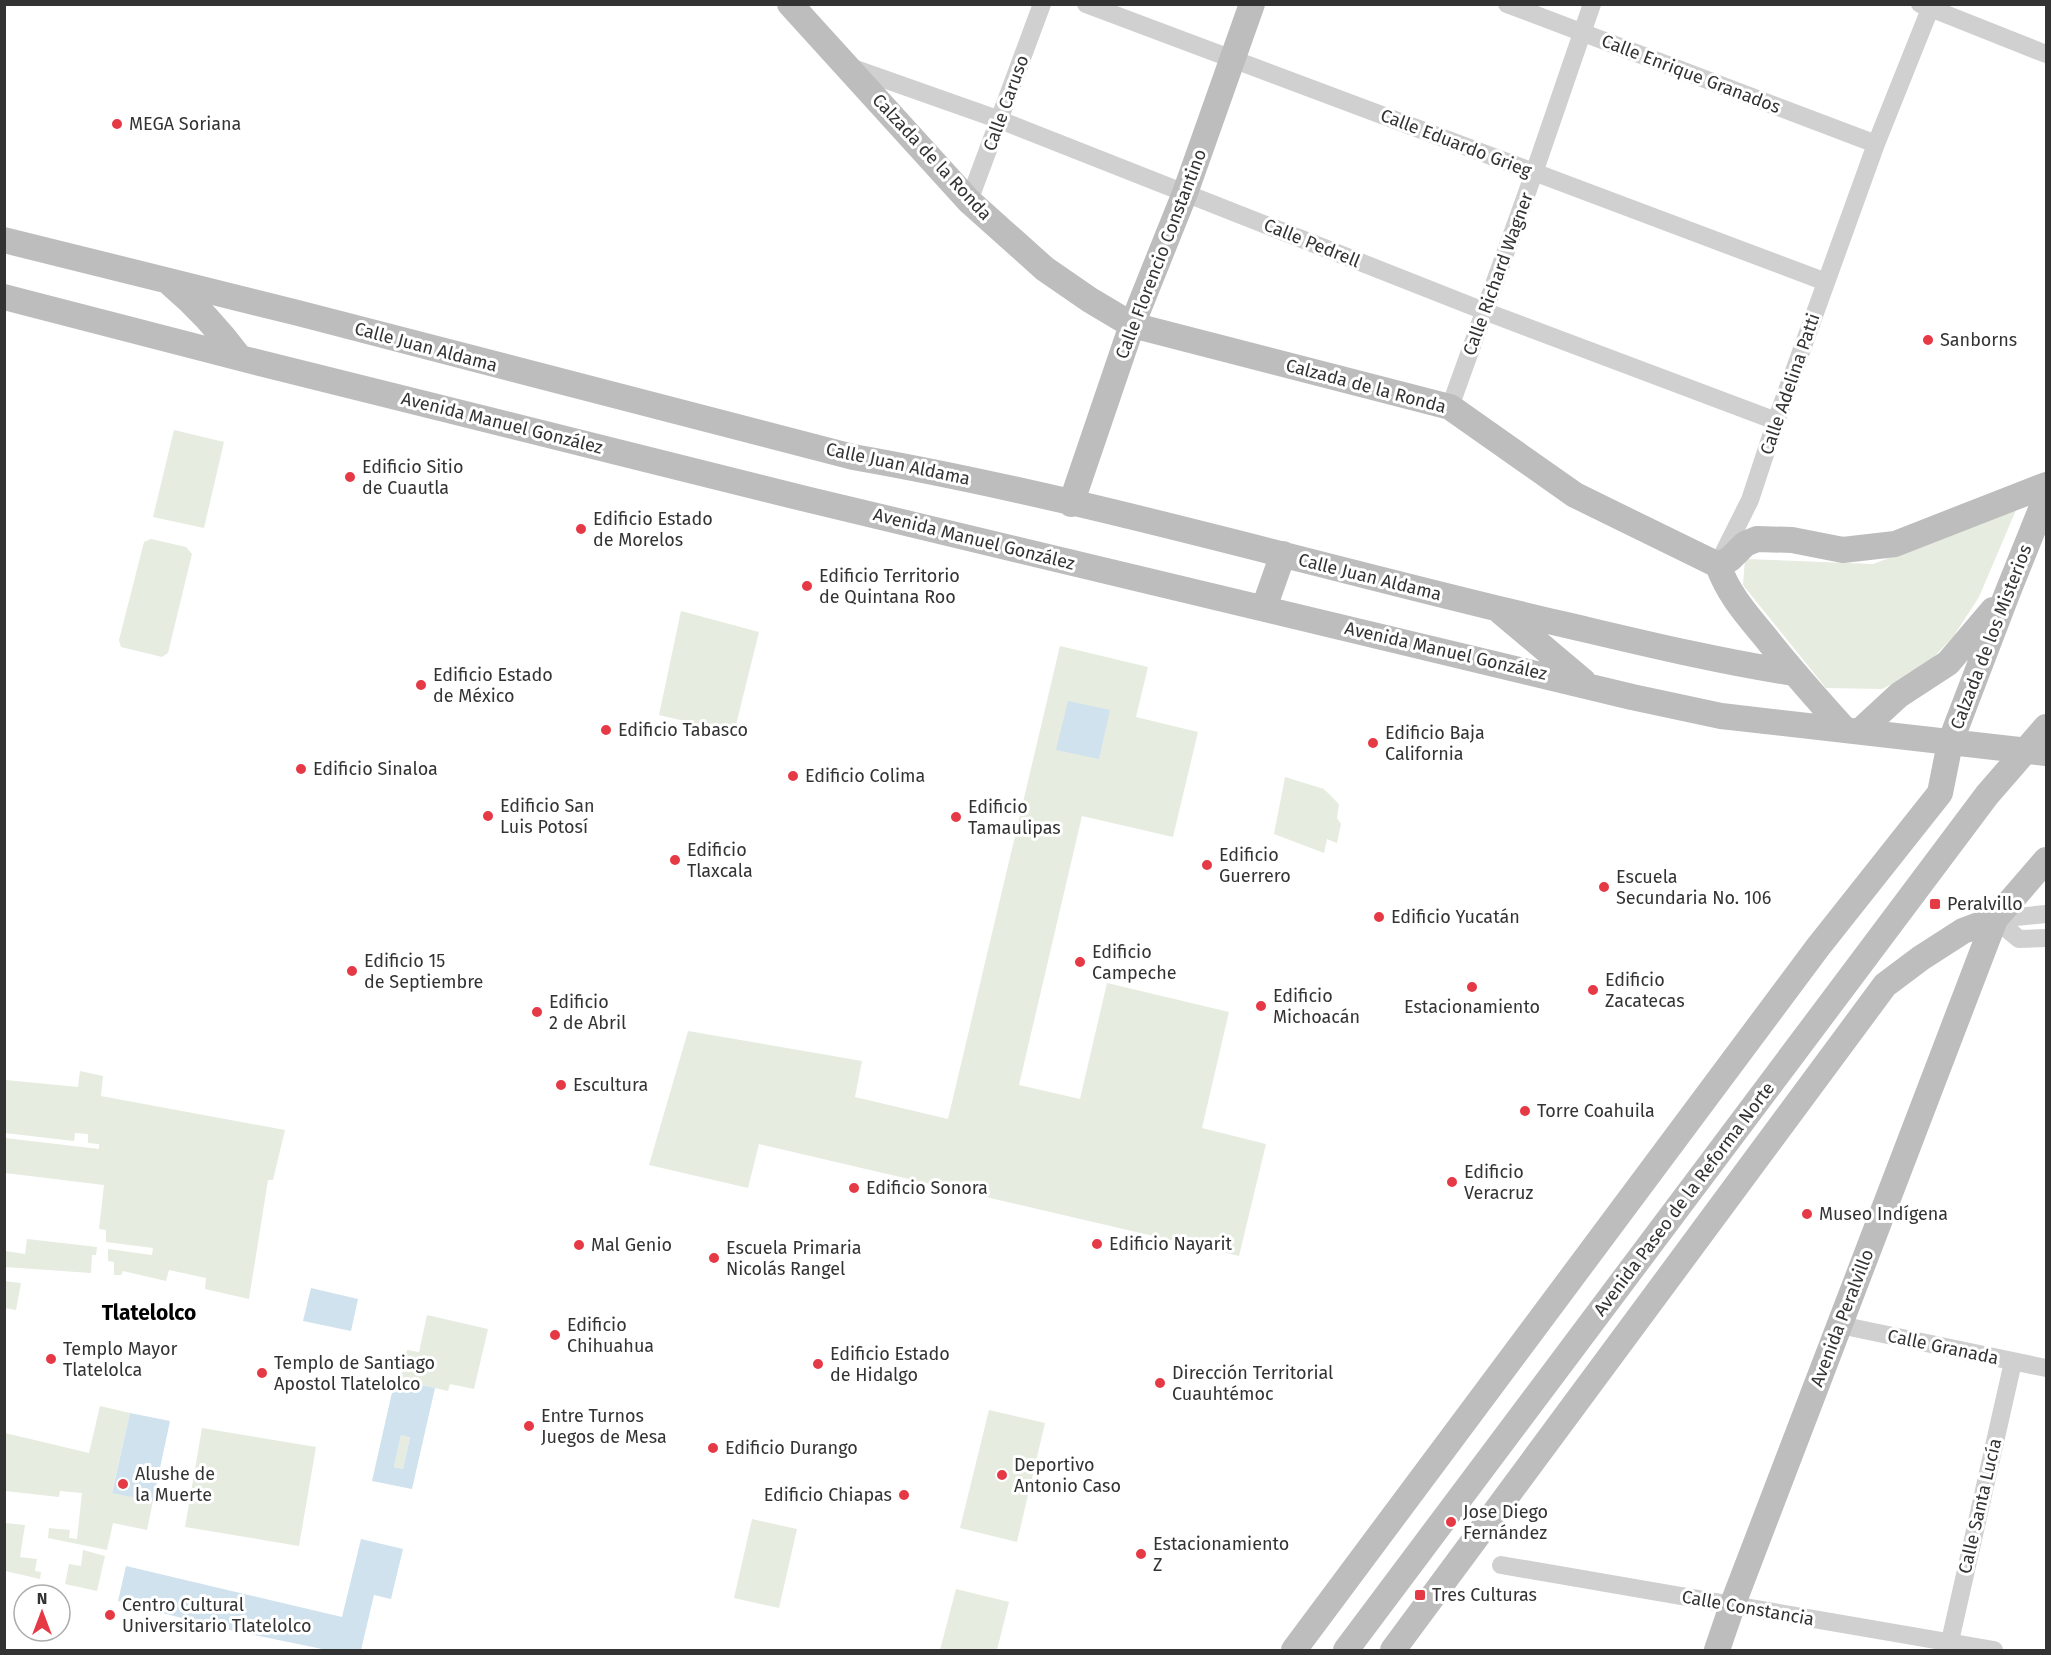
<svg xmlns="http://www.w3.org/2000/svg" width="2051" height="1655" viewBox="0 0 2051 1655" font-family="'Fira Sans',sans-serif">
  <rect width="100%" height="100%" fill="#fff"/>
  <path fill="#e6ecdf" d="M174 430 224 442 204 528 153 517Z
    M2016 510 1979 597 1953 637 1922 669 1882 689 1826 688 1743 585 1745 559 1873 564Z
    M151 539 186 547 192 554 168 653 162 657 121 647 119 640 144 542Z
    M681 611 759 632 734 733 659 715Z
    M1060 646 1148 667 1136 717 1198 732 1173 837 1082 816 1019 1085 1080 1099 1107 983 1229 1012 1202 1128 1266 1144 1239 1256 759 1144 748 1188 649 1165 688 1031 862 1061 855 1097 948 1119Z
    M1285 777 1324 789 1339 804 1337 818 1341 824 1337 843 1327 839 1324 853 1274 834Z
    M80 1071 103 1076 101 1096 285 1130 273 1180H268L249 1299 205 1289 206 1278 169 1270 166 1281 123 1271 121 1275H114V1262L108 1261V1249L152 1255 153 1248 106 1242V1230L99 1229 104 1185 5 1173V1138L99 1149V1144L88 1143V1134L75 1133 74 1141 5 1133V1080L78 1087Z
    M27 1239 97 1247 96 1255H92L91 1273 5 1267V1251L25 1254Z
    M4 1281 21 1283 16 1310 5 1308Z
    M427 1315 488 1329 474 1389 450 1384 448 1391 400 1380 407 1350 419 1352Z
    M100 1406 130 1413 112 1492 153 1501 147 1530 113 1523 107 1550 48 1538 49 1528 70 1530 69 1538 77 1539 82 1493 60 1491 59 1497 5 1491V1433L89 1453Z
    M989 1410 1045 1423 1017 1542 960 1528Z
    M202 1428 316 1447 299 1546 185 1527Z
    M401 1435 410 1436 403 1469 394 1467Z
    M752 1519 797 1529 779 1608 734 1598Z
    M5 1523 25 1525 20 1557 37 1559 35 1571 41 1572 40 1579 5 1571Z
    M83 1550 105 1556 97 1591 65 1584 69 1564 81 1566Z
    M956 1589 1009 1602 997 1650H940Z"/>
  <path fill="#cfe2ee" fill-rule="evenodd" d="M1068 701 1110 710 1099 759 1056 750Z
    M311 1288 358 1299 351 1331 303 1321Z
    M395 1379 435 1388 412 1489 372 1481ZM401 1435 410 1437 403 1469 394 1467Z
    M130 1413 170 1421 153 1501 112 1493Z
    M361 1539 403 1549 391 1599 374 1595 361 1650H327L215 1627 118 1601 126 1566 342 1617Z"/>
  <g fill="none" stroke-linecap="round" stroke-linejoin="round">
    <path stroke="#d0d0d0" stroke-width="18" d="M1086 4C1334 95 1579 190 1826 282
      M1507 4 1876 144
      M1920 4 2046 54
      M850 67 1000 120 1484 311 1776 421
      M969 201 1042 4
      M1450 407 1534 173 1592 4
      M1718 564 1750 500 1776 421 1876 144 1932 4
      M1995 919 2019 939 2046 938
      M1995 919 2046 914
      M1840 1325 2046 1368
      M1501 1565 1994 1650
      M1948 1650 2013 1362"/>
    <path stroke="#bdbdbd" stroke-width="26" d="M790 4 969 201 1045 269 1090 300 1132 325 1450 407 1575 495 1718 565
      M4 240 298 313 853 457C1092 499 1325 569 1562 624 1639 642 1716 661 1794 673
      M171 284C197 306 219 330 240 358
      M4 297 240 358 810 500 1632 697 1721 716 2046 753
      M1071 504 1132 325 1185 193 1252 4
      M1718 565 1730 559 1745 544 1757 539 1792 540 1843 550 1895 544 2046 485
      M1718 565C1728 594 1747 615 1766 638 1791 670 1818 700 1845 730
      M1264 608 1283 554
      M1501 612 1583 681
      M1860 731 1899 695 1948 663 1993 610
      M1294 1650 1818 947 1940 793 1950 743 2007 594 2046 497
      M1346 1650 1987 795 2046 727
      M1393 1650 1885 985 1921 958 1963 931 1995 919
      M1717 1650 1732 1606 1995 919 2046 860"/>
  </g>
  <g fill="#e63946" stroke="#fff" stroke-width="2">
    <circle cx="117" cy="124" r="6"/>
    <circle cx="1928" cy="340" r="6"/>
    <circle cx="350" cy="477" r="6"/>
    <circle cx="581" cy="529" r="6"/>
    <circle cx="807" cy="586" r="6"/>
    <circle cx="421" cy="685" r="6"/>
    <circle cx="606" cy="730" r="6"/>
    <circle cx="1373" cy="743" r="6"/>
    <circle cx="301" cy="769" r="6"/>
    <circle cx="793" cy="776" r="6"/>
    <circle cx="488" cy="816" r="6"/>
    <circle cx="956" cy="817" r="6"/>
    <circle cx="675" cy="860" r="6"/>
    <circle cx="1207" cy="865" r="6"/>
    <circle cx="1604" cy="887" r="6"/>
    <rect x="1929" y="898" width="12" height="12" rx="3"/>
    <circle cx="1379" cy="917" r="6"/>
    <circle cx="1080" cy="962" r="6"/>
    <circle cx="352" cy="971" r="6"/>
    <circle cx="1472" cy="987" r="6"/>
    <circle cx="1593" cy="990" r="6"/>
    <circle cx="1261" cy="1006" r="6"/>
    <circle cx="537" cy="1012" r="6"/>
    <circle cx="561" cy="1085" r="6"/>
    <circle cx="1525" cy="1111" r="6"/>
    <circle cx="1452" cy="1182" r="6"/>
    <circle cx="854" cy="1188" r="6"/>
    <circle cx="1807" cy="1214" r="6"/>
    <circle cx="1097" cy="1244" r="6"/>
    <circle cx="579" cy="1245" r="6"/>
    <circle cx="714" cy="1258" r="6"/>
    <circle cx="555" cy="1335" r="6"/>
    <circle cx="51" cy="1359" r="6"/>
    <circle cx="818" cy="1364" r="6"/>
    <circle cx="262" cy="1373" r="6"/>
    <circle cx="1160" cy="1383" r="6"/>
    <circle cx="529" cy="1426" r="6"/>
    <circle cx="713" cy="1448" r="6"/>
    <circle cx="1002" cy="1475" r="6"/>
    <circle cx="123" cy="1484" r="6"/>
    <circle cx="904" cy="1495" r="6"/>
    <circle cx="1451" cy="1522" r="6"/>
    <circle cx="1141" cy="1554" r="6"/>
    <rect x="1414" y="1589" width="12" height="12" rx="3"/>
    <circle cx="110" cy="1615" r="6"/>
  </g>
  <g text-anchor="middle" stroke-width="6" stroke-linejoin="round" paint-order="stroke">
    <g font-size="18" fill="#333" stroke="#fff">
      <text transform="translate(1691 74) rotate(21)" y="6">Calle Enrique Granados</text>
      <text transform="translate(1006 103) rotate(-70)" y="6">Calle Caruso</text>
      <text transform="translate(1456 143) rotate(21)" y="6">Calle Eduardo Grieg</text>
      <text transform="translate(932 157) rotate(47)" y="6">Calzada de la Ronda</text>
      <text transform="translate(1312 243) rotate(22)" y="6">Calle Pedrell</text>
      <text transform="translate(1161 254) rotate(-69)" y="6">Calle Florencio Constantino</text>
      <text transform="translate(1498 274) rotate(-70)" y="6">Calle Richard Wagner</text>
      <text transform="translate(426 347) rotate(15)" y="6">Calle Juan Aldama</text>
      <text transform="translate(1790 384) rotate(-71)" y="6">Calle Adelina Patti</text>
      <text transform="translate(1366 386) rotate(15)" y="6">Calzada de la Ronda</text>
      <text transform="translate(502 423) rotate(14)" y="6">Avenida Manuel González</text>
      <text transform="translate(898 464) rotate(12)" y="6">Calle Juan Aldama</text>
      <text transform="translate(974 539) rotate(14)" y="6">Avenida Manuel González</text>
      <text transform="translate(1370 577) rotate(14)" y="6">Calle Juan Aldama</text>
      <text transform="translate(1991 637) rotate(-69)" y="6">Calzada de los Misterios</text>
      <text transform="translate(1446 651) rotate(13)" y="6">Avenida Manuel González</text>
      <text transform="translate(1684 1199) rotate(-53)" y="6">Avenida Paseo de la Reforma Norte</text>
      <text transform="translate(1842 1318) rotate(-69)" y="6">Avenida Peralvillo</text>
      <text transform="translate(1943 1347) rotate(12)" y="6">Calle Granada</text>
      <text transform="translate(1980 1506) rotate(-77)" y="6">Calle Santa Lucía</text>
      <text transform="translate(1748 1608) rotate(10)" y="6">Calle Constancia</text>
    </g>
    <g font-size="18" fill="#333" stroke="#fff" text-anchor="start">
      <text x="129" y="130">MEGA Soriana</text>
      <text x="1940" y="346">Sanborns</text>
      <text x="362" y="473">Edificio Sitio<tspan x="362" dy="21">de Cuautla</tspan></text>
      <text x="593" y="525">Edificio Estado<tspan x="593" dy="21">de Morelos</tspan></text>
      <text x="819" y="582">Edificio Territorio<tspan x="819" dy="21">de Quintana Roo</tspan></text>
      <text x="433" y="681">Edificio Estado<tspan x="433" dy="21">de México</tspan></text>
      <text x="618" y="736">Edificio Tabasco</text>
      <text x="1385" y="739">Edificio Baja<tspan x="1385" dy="21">California</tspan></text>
      <text x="313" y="775">Edificio Sinaloa</text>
      <text x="805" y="782">Edificio Colima</text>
      <text x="500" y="812">Edificio San<tspan x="500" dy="21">Luis Potosí</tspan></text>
      <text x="968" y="813">Edificio<tspan x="968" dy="21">Tamaulipas</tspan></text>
      <text x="687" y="856">Edificio<tspan x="687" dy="21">Tlaxcala</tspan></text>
      <text x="1219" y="861">Edificio<tspan x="1219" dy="21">Guerrero</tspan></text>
      <text x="1616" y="883">Escuela<tspan x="1616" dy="21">Secundaria No. 106</tspan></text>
      <text x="1947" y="910">Peralvillo</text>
      <text x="1391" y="923">Edificio Yucatán</text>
      <text x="1092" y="958">Edificio<tspan x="1092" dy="21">Campeche</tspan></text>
      <text x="364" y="967">Edificio 15<tspan x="364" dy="21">de Septiembre</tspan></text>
      <text x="1605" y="986">Edificio<tspan x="1605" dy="21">Zacatecas</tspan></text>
      <text x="1273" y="1002">Edificio<tspan x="1273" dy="21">Michoacán</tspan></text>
      <text x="549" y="1008">Edificio<tspan x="549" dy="21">2 de Abril</tspan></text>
      <text x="1472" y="1013" text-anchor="middle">Estacionamiento</text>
      <text x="573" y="1091">Escultura</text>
      <text x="1537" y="1117">Torre Coahuila</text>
      <text x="1464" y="1178">Edificio<tspan x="1464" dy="21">Veracruz</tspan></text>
      <text x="866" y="1194">Edificio Sonora</text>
      <text x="1819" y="1220">Museo Indígena</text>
      <text x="1109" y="1250">Edificio Nayarit</text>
      <text x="591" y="1251">Mal Genio</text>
      <text x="726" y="1254">Escuela Primaria<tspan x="726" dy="21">Nicolás Rangel</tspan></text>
      <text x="567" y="1331">Edificio<tspan x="567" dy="21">Chihuahua</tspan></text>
      <text x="63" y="1355">Templo Mayor<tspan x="63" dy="21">Tlatelolca</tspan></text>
      <text x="830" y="1360">Edificio Estado<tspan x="830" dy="21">de Hidalgo</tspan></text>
      <text x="274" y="1369">Templo de Santiago<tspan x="274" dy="21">Apostol Tlatelolco</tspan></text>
      <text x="1172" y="1379">Dirección Territorial<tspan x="1172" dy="21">Cuauhtémoc</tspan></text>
      <text x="541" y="1422">Entre Turnos<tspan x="541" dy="21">Juegos de Mesa</tspan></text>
      <text x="725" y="1454">Edificio Durango</text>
      <text x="1014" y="1471">Deportivo<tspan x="1014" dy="21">Antonio Caso</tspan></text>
      <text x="135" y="1480">Alushe de<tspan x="135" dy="21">la Muerte</tspan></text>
      <text x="892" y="1501" text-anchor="end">Edificio Chiapas</text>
      <text x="1463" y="1518">Jose Diego<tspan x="1463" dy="21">Fernández</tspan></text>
      <text x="1153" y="1550">Estacionamiento<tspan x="1153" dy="21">Z</tspan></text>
      <text x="1432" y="1601">Tres Culturas</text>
      <text x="122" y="1611">Centro Cultural<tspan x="122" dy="21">Universitario Tlatelolco</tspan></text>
    </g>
    <g font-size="21" font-weight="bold" fill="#000" stroke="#fff">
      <text x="149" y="1320">Tlatelolco</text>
    </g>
  </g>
  <rect width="2051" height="1655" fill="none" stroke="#333333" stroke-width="12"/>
  <g transform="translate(42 1613)"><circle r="28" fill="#ffffff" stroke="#adadad" stroke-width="1.5"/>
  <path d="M0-4.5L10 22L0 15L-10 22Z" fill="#e63946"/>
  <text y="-9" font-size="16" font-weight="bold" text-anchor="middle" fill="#333333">N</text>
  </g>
</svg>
